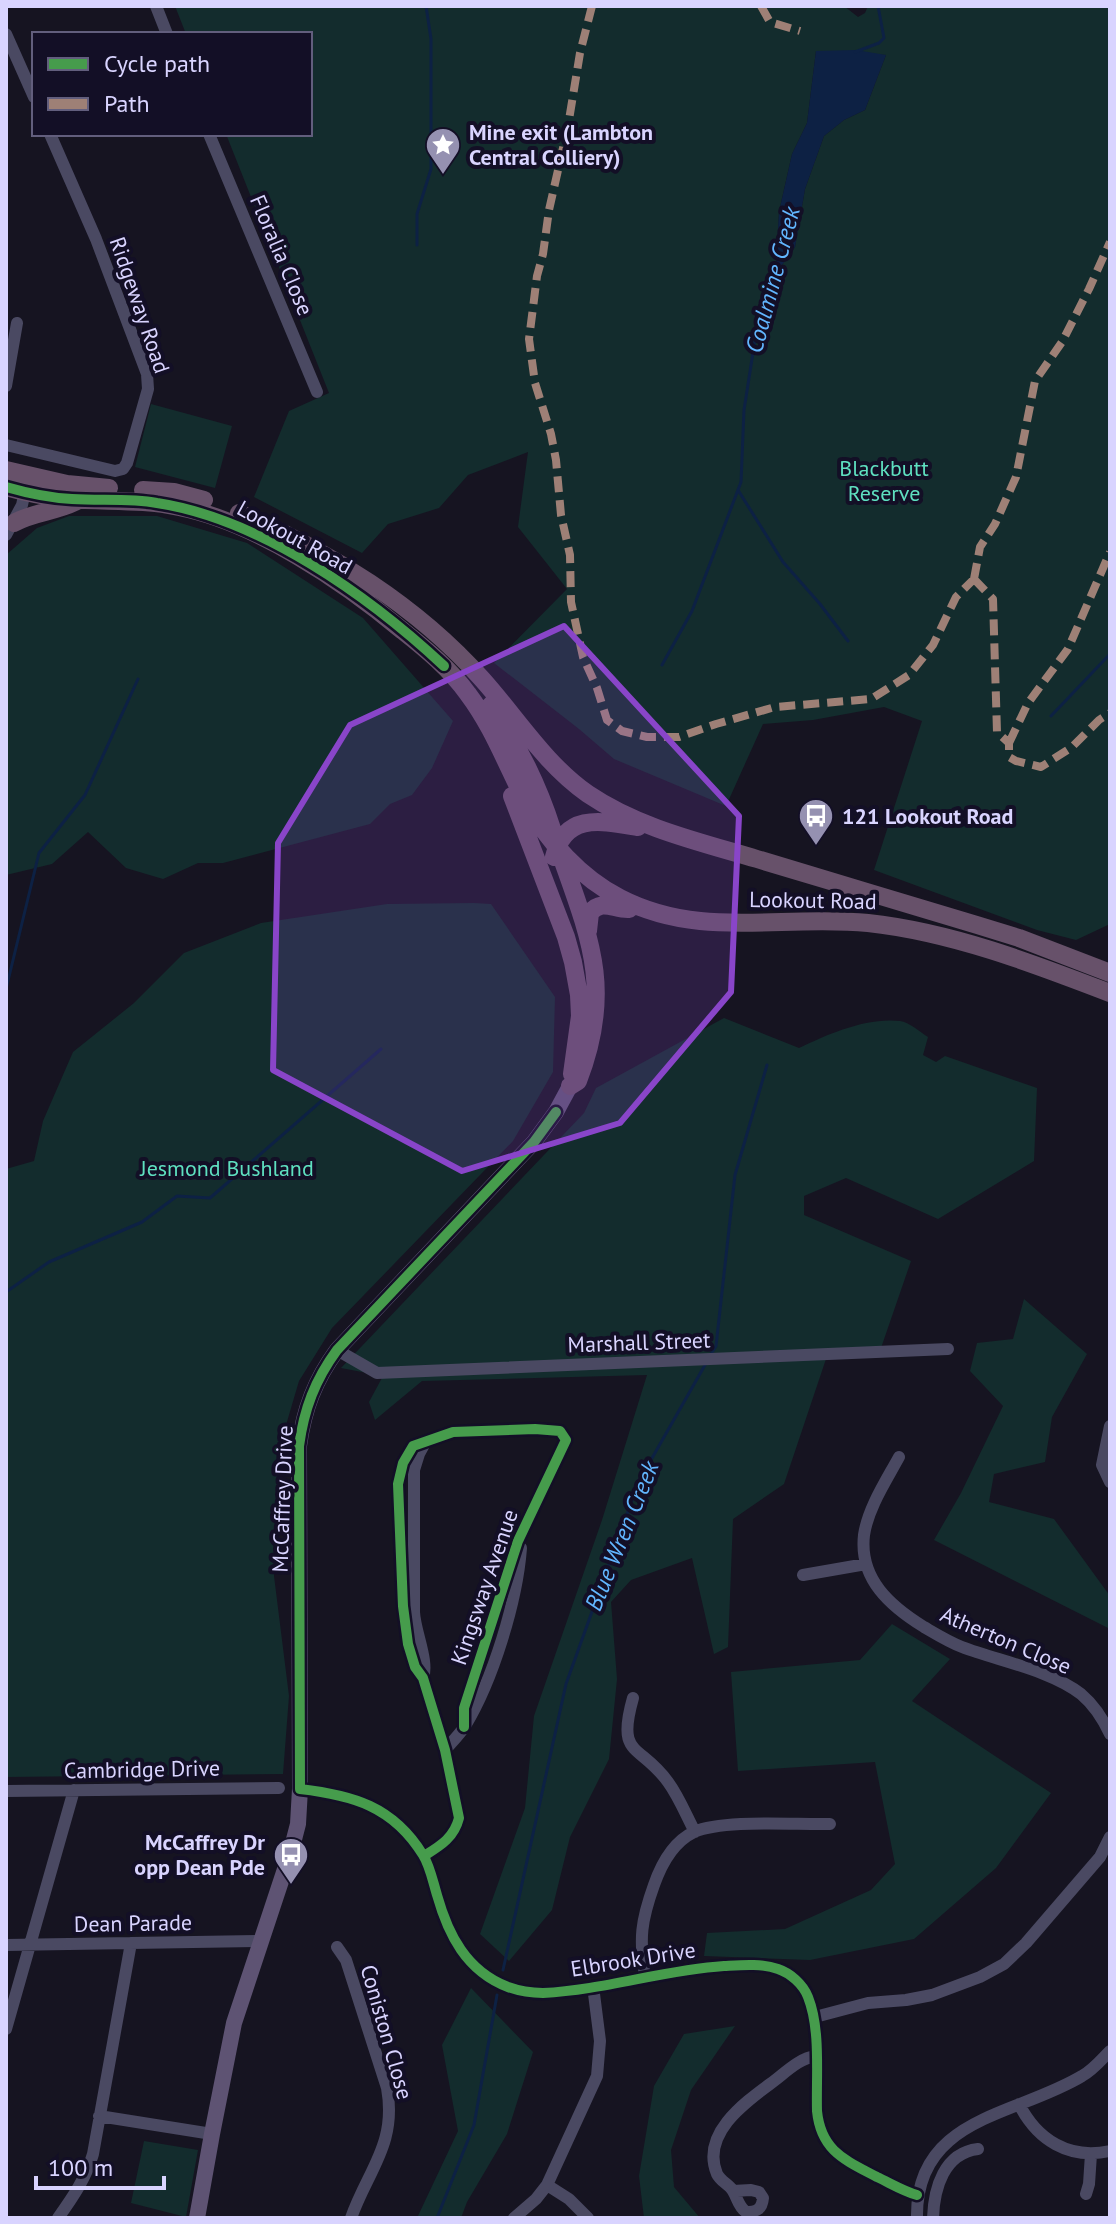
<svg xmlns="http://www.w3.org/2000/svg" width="1116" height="2224" viewBox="0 0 1116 2224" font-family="'PT Sans',sans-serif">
  <rect width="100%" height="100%" fill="#161421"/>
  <path fill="#132c2d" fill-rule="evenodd" d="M175 6H844L858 17 865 13 868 6H1110V924L1076 940 1037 930 874 870 922 721 884 707 813 720 763 724 726 806 614 759 579 729 494 663 567 589 518 527 528 452 468 475 439 508 388 524 362 553 254 497 289 411 329 393 226 134H310V34H186ZM816 51 886 55 865 110 844 120 824 136 805 189 795 247 771 280 776 264 779 212 792 154 807 123Z
    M151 404 232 426 215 488 135 467Z
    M69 516H157L247 543 363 618 453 721 432 768 412 795 390 804 370 824 223 863H198L163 879 126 868 88 832 52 864 6 875V555L37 528Z
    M474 903 491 904 555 997 553 1072 513 1141 332 1328 299 1381 281 1442 274 1576 289 1696 283 1774 6 1777V1169L34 1161 43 1121 73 1052 134 1003 184 953 261 923 387 904Z
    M724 1018 799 1048C828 1034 867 1017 900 1021 909 1022 920 1032 928 1037L923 1055 936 1062 945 1056 1037 1088 1034 1161 938 1219 846 1178 804 1196V1215L911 1261 881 1348 828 1353 784 1484 733 1519 728 1647 714 1654 692 1558 631 1580 611 1602 617 1679 609 1759 570 1837 552 1910 509 1961 480 1934 525 1808 534 1716 602 1520 647 1375 422 1381 375 1420 369 1402 383 1376 341 1368 584 1113 596 1088Z
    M1024 1299 1087 1354 1052 1417 1045 1462 994 1474 989 1502 1054 1519 1110 1596V1629L934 1540 961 1493 1003 1406 970 1371 977 1343 1013 1339Z
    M892 1624 950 1659 912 1701 1051 1793 996 1868 914 1939 810 1960 704 1956 707 1933 785 1929 871 1890 895 1864 875 1762 738 1771 731 1672 860 1660Z
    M471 1988 533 2052 507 2134 467 2202 461 2218H417L458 2131 442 2045Z
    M735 2026 691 2090 671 2150 674 2187 700 2218H644L639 2176 654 2086 684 2034Z
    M144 2141 198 2150 186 2217 131 2203Z"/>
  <path fill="#0d2144" d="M856 50 886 55 865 110 844 120 824 136 805 189 795 247 769 283 776 264 779 212 792 154 807 123 816 51Z"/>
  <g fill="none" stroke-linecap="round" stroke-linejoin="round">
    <path stroke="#0d2144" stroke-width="3" d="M855 52 879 43 884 38 878 6
      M417 245V214L431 169V39L426 6
      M738 490 783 562 820 604 848 641
      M662 665 692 611 741 482 744 410 757 327 770 281
      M1051 716 1110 654
      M6 989 39 853 85 795 138 679
      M6 1292 49 1262 142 1222 177 1196 210 1198 381 1049
      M711 1354 716 1346 735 1175 767 1065
      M503 1970 566 1684 639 1481 705 1365
      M437 2218 474 2125 497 1995"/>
    <path stroke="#4a4962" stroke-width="12" d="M156 6 167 34
      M6 34 34 97
      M209 134 317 392
      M6 386 17 323
      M6 445 115 471 123 469 127 463 148 389 147 374 96 239 50 134
      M6 535 22 505 26 487
      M337 1350 377 1373 948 1349
      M1110 1426 1102 1465 1110 1482
      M899 1457C886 1481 868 1508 864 1535 859 1579 890 1606 924 1627 936 1634 949 1642 962 1647 999 1661 1050 1670 1081 1694 1094 1705 1103 1719 1110 1734
      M803 1575 866 1564
      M423 1678C429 1661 415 1632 414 1612V1470L419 1454 425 1443
      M633 1698C616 1758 640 1743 668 1782 679 1797 686 1815 695 1832
      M445 1750C452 1742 460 1734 465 1726 493 1680 517 1601 521 1548
      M300 1789C352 1795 393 1806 423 1855 430 1866 433 1882 437 1895 448 1934 466 1971 508 1987 519 1991 531 1993 543 1993 604 1990 663 1970 724 1966 741 1965 761 1963 778 1969 790 1973 803 1984 808 1997 821 2030 816 2076 817 2111 821 2151 845 2160 877 2177 890 2183 903 2191 917 2195
      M6 1791 279 1788
      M424 1856C440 1846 454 1838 459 1818L445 1750 423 1678 415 1667 408 1644 403 1606 398 1484 403 1463 413 1446 453 1432 535 1429 560 1431 566 1440 518 1541 464 1708V1727
      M6 1945 261 1941
      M337 1947 346 1960 387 2088C397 2144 368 2170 351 2218
      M645 1976C639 1939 641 1921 654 1885 661 1865 673 1842 694 1832 724 1819 796 1825 830 1824
      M815 2017 868 2003 906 2000 932 1995 980 1977 1004 1964 1026 1943 1100 1857 1110 1837
      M6 2029 74 1790
      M1019 2104C1037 2140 1069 2160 1110 2151
      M99 2116 212 2134
      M547 2185 569 2199 588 2218
      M733 2191 751 2190 759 2192 763 2198C762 2209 757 2212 746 2212 738 2206 738 2199 733 2191 729 2184 721 2182 717 2174 700 2133 747 2101 774 2081 787 2071 800 2058 816 2056
      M1086 2194 1089 2184 1091 2154
      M58 2218C73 2197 86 2178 93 2154L131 1943
      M514 2218 536 2199 547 2185 597 2076 600 2041 593 1986
      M917 2218C915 2117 1016 2116 1082 2076 1093 2070 1101 2060 1110 2051
      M933 2218C934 2188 944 2153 978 2149"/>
    <path stroke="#5e5373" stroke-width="16" d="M197 2218 212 2134 234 2023 291 1851 298 1824 300 1789 299 1446C304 1409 315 1380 337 1350L534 1142 556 1112 570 1086"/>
    <path stroke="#67516a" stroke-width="18" d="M6 470 67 484 109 488
      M6 487C27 493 48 497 69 499 106 502 142 499 179 507 256 522 343 581 403 631 427 650 450 669 468 694 493 727 507 766 526 802 547 841 581 878 620 898 701 940 782 914 868 923 951 932 1032 963 1110 993
      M143 490 174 492 204 500
      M239 513C329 551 417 606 482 679 517 718 545 764 588 794 638 828 700 842 757 859 830 881 904 903 977 925L1019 938 1110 973
      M14 523C33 512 55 512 75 502
      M491 705C517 743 538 785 552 829
      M512 796 566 937 573 962 579 995 580 1016 572 1074
      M560 853C591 940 613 991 578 1081L570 1086
      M554 857C565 812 602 821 638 827
      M588 931 590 913C602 898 614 910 629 909"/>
    <path stroke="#9e8076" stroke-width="8" stroke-dasharray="16 8" stroke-linecap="butt" d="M592 6 580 53 568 126 549 210 543 254 537 276 529 339 535 383 551 434 556 460 561 515 570 555 571 602 583 657 597 688 607 720 622 731 647 737H679L716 724 775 707 871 699 909 675 933 645 956 597 974 579
      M761 6 770 22 800 31
      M974 579 980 547 995 524 1016 477 1035 381 1062 342 1089 289 1110 242
      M974 579 993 599 997 732 1009 743V757L1016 761 1041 767 1072 747 1099 720 1110 713
      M1009 743 1028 703 1068 649 1110 552"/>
    <defs>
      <path id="cycleway" d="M6 487C27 493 50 498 72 499 100 501 129 498 157 503 261 519 369 596 444 666
        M556 1112 534 1142 337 1350C315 1380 304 1409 299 1446L300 1789C352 1795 393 1806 423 1855 430 1866 433 1882 437 1895 448 1934 466 1971 508 1987 519 1991 531 1993 543 1993 604 1990 663 1970 724 1966 741 1965 761 1963 778 1969 790 1973 803 1984 808 1997 821 2030 816 2076 817 2111 821 2151 845 2160 877 2177 890 2183 903 2191 917 2195
        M424 1856C440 1846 454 1838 459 1818L445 1750 423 1678 415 1667 408 1644 403 1606 398 1484 403 1463 413 1446 453 1432 535 1429 560 1431 566 1440 518 1541 464 1708V1727"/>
    </defs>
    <use href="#cycleway" stroke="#130f26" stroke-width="15"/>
    <use href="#cycleway" stroke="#469c4c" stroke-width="10"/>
  </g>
  <path fill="#8945c9" fill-opacity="0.2" stroke="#8945c9" stroke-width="6" stroke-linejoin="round" d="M564 626 739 816 731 992 620 1123 462 1171 273 1070 278 843 350 725Z"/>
  <defs>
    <symbol id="sight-pin" viewBox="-11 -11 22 30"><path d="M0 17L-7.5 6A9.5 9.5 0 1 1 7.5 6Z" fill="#9591b1" stroke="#130f26"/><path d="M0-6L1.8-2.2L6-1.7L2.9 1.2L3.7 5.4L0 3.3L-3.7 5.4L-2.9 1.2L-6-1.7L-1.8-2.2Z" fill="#fff"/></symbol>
    <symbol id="bus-pin" viewBox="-11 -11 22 30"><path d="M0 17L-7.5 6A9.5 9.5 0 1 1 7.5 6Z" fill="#9591b1" stroke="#130f26"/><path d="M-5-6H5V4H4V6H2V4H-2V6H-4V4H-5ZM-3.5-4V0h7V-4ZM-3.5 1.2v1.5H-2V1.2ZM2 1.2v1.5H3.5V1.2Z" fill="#fff"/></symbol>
  </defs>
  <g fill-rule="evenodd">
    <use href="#sight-pin" x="423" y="125" width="40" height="54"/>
    <use href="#bus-pin" x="796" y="796" width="40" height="54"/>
    <use href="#bus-pin" x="271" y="1835" width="40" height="54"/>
  </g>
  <g text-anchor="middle" stroke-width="8" stroke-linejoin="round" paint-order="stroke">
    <g font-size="22" font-weight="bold" fill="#d9d4ff" stroke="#130f26" text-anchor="start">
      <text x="469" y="140">Mine exit (Lambton<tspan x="469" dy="25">Central Colliery)</tspan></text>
      <text x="842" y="824">121 Lookout Road</text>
      <text x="265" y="1850" text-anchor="end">McCaffrey Dr<tspan x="265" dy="25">opp Dean Pde</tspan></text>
    </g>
    <g font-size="22" fill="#d9d4ff" stroke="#130f26">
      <text transform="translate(282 255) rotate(67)" y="8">Floralia Close</text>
      <text transform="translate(140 305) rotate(71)" y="8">Ridgeway Road</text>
      <text transform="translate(295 537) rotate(29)" y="8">Lookout Road</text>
      <text transform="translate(813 900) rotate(1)" y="8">Lookout Road</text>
      <text transform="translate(639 1342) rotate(-2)" y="8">Marshall Street</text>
      <text transform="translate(282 1499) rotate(-88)" y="8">McCaffrey Drive</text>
      <text transform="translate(484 1587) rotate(-71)" y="8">Kingsway Avenue</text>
      <text transform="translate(1006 1640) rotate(23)" y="8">Atherton Close</text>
      <text transform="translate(142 1769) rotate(-1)" y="8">Cambridge Drive</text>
      <text transform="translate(133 1923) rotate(-1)" y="8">Dean Parade</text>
      <text transform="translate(633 1959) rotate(-9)" y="8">Elbrook Drive</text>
      <text transform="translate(387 2032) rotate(74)" y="8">Coniston Close</text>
    </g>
    <g font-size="22" fill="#5fe0c0" stroke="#130f26">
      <text x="884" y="476">Blackbutt<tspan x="884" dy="25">Reserve</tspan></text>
      <text x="227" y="1176">Jesmond Bushland</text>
    </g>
    <g font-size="24" font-style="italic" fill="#62b6ff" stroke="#130f26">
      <text transform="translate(773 280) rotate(-75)" y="8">Coalmine Creek</text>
      <text transform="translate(622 1536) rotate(-68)" y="8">Blue Wren Creek</text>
    </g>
  </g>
  <rect width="1116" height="2224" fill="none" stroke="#d9d4ff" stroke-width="16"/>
  <rect x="32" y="32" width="280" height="104" fill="#130f26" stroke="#625e7d" stroke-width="2"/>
  <rect x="48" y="58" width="40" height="12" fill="#469c4c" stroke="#625e7d" stroke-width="2"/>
  <text x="104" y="72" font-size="24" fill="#d9d4ff">Cycle path</text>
  <rect x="48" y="98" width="40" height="12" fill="#9e8076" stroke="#625e7d" stroke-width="2"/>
  <text x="104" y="112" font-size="24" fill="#d9d4ff">Path</text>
  <path d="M36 2176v12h128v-12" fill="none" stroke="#d9d4ff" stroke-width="4"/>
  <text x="48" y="2176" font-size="24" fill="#d9d4ff" stroke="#130f26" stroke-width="6" paint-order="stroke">100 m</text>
</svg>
